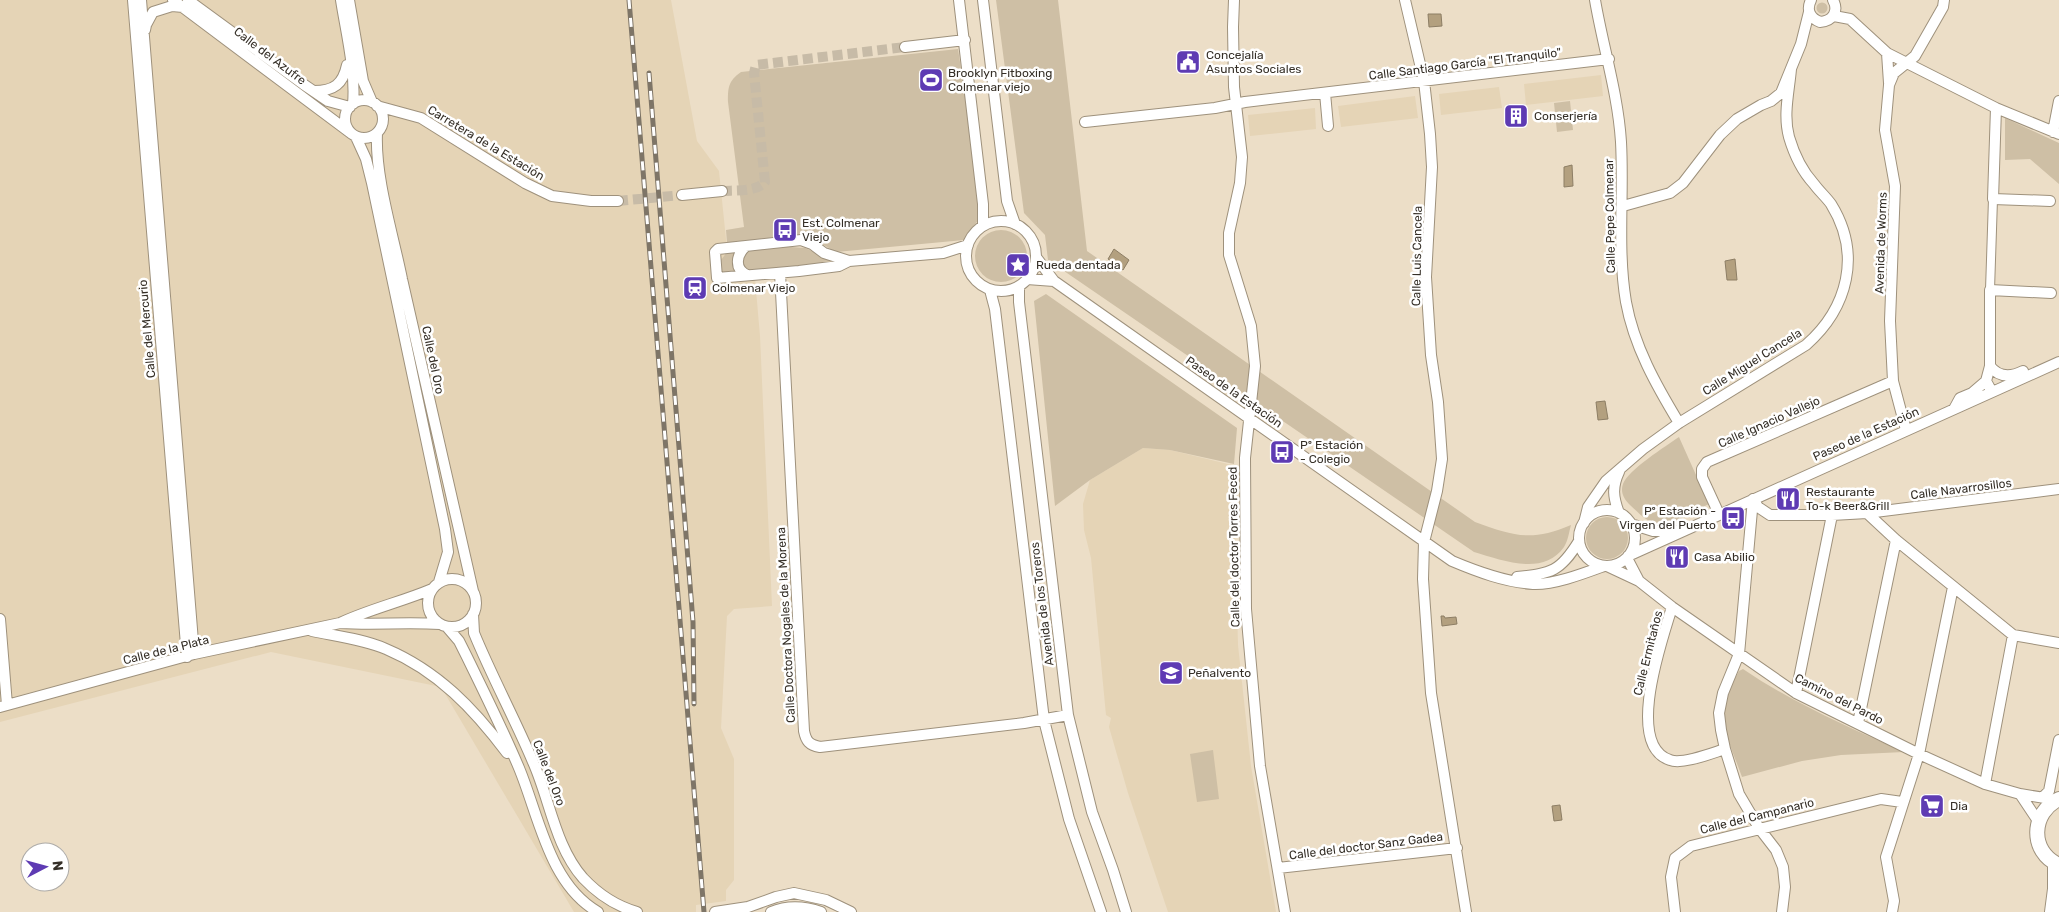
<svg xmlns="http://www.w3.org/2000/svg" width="2059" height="912" viewBox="0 0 2059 912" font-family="Rubik,sans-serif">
  <rect width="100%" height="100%" fill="#ecdec7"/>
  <path fill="#e5d4b6" d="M0 0H671L697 141 719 171 729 268 754 267 760 336 772 606 734 609 727 616 721 728 734 759V880L726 890V901L696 905V912H574L441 687 271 652 0 722Z
    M1601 75 1603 96 1526 105 1524 84Z
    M1499 87 1502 108 1441 115 1439 94Z
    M1415 96 1418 118 1341 127 1338 106Z
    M1315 108 1316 129 1250 136 1248 115Z
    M1143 448 1170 450 1236 466 1235 531 1238 645 1251 766 1276 912H1168L1128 793 1109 727 1111 718 1106 715 1091 558 1084 530 1083 504 1090 480Z"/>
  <path fill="#cebfa5" d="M996 0H1058L1087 251 1475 522C1514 536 1531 542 1571 525 1569 532 1568 541 1564 547 1543 577 1502 560 1474 552L1048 260 1045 235 1024 213Z
    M1816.5 8a5.5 5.5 0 1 1 11 0a5.5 5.5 0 1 1-11 0Z
    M958 49 970 128 979 219 964 240 836 252 813 239 800 234 727 243 726 230 744 227 728 102C728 88 728 81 741 72Z
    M1570 101 1573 130 1557 132 1554 103Z
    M2005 118 2059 143V184L2030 159 2005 160Z
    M975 256a26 26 0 1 1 52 0a26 26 0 1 1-52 0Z
    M778 246 805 248 837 262 746 273H722L721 260 727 252Z
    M1046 294 1237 428 1234 464 1170 450 1143 448 1090 480 1055 506 1034 301Z
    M1679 437 1709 504C1694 511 1672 528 1655 523 1645 521 1637 511 1630 505 1624 499 1620 492 1623 484 1628 470 1666 446 1679 437Z
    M1586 538a21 21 0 1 1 42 0a21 21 0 1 1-42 0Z
    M1743 669C1793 703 1848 727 1904 752L1841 755 1802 761 1742 777C1734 754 1719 725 1725 700 1728 690 1734 680 1739 671Z
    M1213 750 1219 799 1197 802 1190 754Z"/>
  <path fill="#b3a07f" stroke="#8d7e65" d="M1428 14H1441L1442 26 1429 27Z
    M1572 165 1573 186 1564 187V167Z
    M1114 249 1129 260 1123 270 1108 259Z
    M1735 259 1737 280H1727L1725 261Z
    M1605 401 1608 419 1598 420 1596 402Z
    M1441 616H1444L1445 618 1456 617 1457 624 1442 626Z
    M1560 805 1562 820 1554 821 1552 806Z"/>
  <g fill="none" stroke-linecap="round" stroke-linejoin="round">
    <path stroke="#c7bba7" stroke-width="10" stroke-dasharray="10 5" stroke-linecap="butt" d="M722 191C735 190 757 192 765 182L754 73 756 65 905 47
      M618 201 682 195"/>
    <defs>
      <path id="pedestrian" d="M1990 290 1993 199"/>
      <path id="minor" d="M133 0 187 657
        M141 0 194 654
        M173 0 352 134
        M188 0 303 84 328 101 350 107
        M341 0C346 32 356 72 353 104
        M349 0 363 81 372 102
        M959 0 983 204V226
        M983 0 1007 201 1015 224
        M1234 0 1233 27 1234 87 1242 157 1240 183 1229 233V255L1251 326 1255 366 1245 458 1246 609 1260 766 1285 912
        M1405 0 1424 81 1430 134 1432 167 1426 277 1431 355 1438 402 1442 459 1437 491 1424 542 1423 579 1431 693 1466 912
        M1595 0C1603 47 1618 94 1621 142 1624 195 1617 249 1626 302 1634 346 1656 385 1679 423
        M1811 0C1806 10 1810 18 1820 22 1833 21 1839 11 1833 0
        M1834 16 1850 19 1887 53 1889 83
        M145 30 146 25 153 12 172 6 183 7
        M905 47 965 40
        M1887 53 1996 108 2059 134
        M314 91C334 91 343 84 347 65
        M1325 93 1328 126
        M345 119a19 19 0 1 1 38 0a19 19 0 1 1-38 0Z
        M377 106 421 118 525 183 552 196 591 201H618
        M1996 108 1993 199 2050 201
        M1085 122 1215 108 1245 102 1609 59
        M2053 132 2059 101
        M377 133C375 178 393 234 402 279 425 383 449 487 473 591
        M356 137 366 159 372 183 445 529 448 552 439 582
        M682 195 722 191
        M1623 206 1670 193 1683 183 1720 135 1737 119 1761 105 1771 101 1781 93 1801 44 1809 12
        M966 256a35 35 0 1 1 70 0a35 35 0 1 1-70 0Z
        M746 246C736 255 734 269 747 275
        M1036 257 1054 281 1452 561C1478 572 1505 582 1533 584 1554 585 1585 573 1604 566
        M849 261 824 253 812 244 801 240 718 249 715 252 717 278 799 271 839 266 849 261 943 253 968 245
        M780 273 804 731C806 741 809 745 820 747L1024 723 1068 715
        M1027 279 1054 281
        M1019 286V302L1068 715 1092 812 1113 870 1126 912
        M990 290 995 309 1044 720 1069 819 1101 912
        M1990 366C1999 378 2011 377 2023 371
        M1992 392 1986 381 1990 366V290L2051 293
        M1954 409 1960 398 1972 393 1986 381
        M1906 430 1893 381 1890 321 1895 186 1885 130 1889 85 1894 73 1915 56 1943 7 1944 0
        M1753 499 1739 654 1723 693 1719 713 1721 730 1725 749 1739 794 1759 828 1776 850 1783 867 1785 887 1782 912
        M1753 499 1758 507 1770 515H1832L1867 513 2059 489
        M1579 538a28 28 0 1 1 56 0a28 28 0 1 1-56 0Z
        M1619 513C1613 497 1612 487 1619 472
        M1867 513 1896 540 2013 635 2059 643
        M1719 514 1702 477V469L1707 462 1893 381
        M1584 523 1588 507 1606 481 1643 449 1679 423 1806 345C1848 308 1862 254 1831 204 1826 197 1819 191 1814 184 1802 171 1794 154 1789 137 1783 115 1789 92 1791 69
        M1631 524 1653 531H1676
        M1628 556 2059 362
        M1627 558 1639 581
        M1607 566 1639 581 1672 607 1796 693 1919 754 1985 784 2020 794 2057 800
        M1517 577C1552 573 1560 572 1579 541
        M428 603a24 24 0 1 1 48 0a24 24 0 1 1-48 0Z
        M1672 607C1663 638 1624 745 1670 760 1682 765 1712 753 1725 749
        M473 614 474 633C492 677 515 719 533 762 550 800 555 846 583 878 598 894 616 906 637 912
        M0 619 7 705
        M341 623C374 625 406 622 440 624
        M447 627 459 641 467 657C485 694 503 730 519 768 539 816 549 884 598 912
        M312 631C336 636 363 639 386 649 438 671 474 709 507 753
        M1796 693 1832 515
        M0 707 194 654 340 623C370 609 401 602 432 589
        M1858 723 1896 540
        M1985 784 2013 635
        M2020 794 2038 821
        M2043 797 2049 791 2059 740
        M1278 868 1457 848
        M715 912 748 907 776 897 794 893 826 900 851 912
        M771 912C788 905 804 906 821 912
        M1675 912 1671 877 1675 858 1691 846 1881 799 1902 802
        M1892 912 1894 901 1886 857 1919 754 1953 587"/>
      <path id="secondary" d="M2059 799C2031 812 2029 852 2059 865
        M2052 912 2055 889V863"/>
    </defs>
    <use href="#pedestrian" stroke="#9e917c" stroke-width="10"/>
    <use href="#minor" stroke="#9e917c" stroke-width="12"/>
    <use href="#secondary" stroke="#9e917c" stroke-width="16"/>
    <use href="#pedestrian" stroke="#fff" stroke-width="8"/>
    <use href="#minor" stroke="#fff" stroke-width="10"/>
    <use href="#secondary" stroke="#fff" stroke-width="14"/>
    <defs>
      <path id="rail" d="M629 0 704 912
        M649 73 693 622 694 704"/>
    </defs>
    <use href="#rail" stroke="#7e7567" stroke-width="5"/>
    <use href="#rail" stroke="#fff" stroke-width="3" stroke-dasharray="9" stroke-linecap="butt"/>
  </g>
  <defs>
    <symbol id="civic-square" viewBox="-11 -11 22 22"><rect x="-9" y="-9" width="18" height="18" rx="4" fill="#5e3bb3" stroke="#fff"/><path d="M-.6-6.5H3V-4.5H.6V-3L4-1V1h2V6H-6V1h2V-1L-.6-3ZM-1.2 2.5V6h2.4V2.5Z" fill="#fff"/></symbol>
    <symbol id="stadium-square" viewBox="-11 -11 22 22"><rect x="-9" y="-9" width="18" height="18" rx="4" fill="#5e3bb3" stroke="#fff"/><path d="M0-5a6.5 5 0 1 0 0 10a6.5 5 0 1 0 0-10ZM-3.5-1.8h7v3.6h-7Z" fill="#fff"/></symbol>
    <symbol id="building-square" viewBox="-11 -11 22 22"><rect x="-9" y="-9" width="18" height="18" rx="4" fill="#5e3bb3" stroke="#fff"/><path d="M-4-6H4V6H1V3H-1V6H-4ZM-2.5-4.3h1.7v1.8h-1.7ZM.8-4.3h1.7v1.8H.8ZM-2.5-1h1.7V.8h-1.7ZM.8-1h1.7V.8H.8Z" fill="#fff"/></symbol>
    <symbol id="bus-square" viewBox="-11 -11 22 22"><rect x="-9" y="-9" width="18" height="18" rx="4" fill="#5e3bb3" stroke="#fff"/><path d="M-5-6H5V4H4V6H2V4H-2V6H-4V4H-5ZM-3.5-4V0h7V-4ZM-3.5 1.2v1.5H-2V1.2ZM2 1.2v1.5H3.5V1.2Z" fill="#fff"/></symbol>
    <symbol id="sight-square" viewBox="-11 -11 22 22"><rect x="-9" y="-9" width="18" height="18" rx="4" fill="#5e3bb3" stroke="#fff"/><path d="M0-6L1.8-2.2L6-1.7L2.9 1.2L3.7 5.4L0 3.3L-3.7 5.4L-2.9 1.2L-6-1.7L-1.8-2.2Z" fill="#fff"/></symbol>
    <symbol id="station-square" viewBox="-11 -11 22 22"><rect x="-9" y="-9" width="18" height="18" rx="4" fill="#5e3bb3" stroke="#fff"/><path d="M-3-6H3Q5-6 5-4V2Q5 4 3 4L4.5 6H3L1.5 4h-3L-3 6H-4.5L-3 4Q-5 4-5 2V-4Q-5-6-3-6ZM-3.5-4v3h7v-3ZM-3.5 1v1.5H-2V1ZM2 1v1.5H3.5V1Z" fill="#fff"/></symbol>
    <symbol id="restaurant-square" viewBox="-11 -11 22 22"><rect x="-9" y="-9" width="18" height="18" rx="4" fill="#5e3bb3" stroke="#fff"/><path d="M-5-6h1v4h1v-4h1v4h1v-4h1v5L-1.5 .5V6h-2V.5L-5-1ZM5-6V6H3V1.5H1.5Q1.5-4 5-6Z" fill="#fff"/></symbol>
    <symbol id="school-square" viewBox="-11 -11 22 22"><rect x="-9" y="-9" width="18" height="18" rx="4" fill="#5e3bb3" stroke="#fff"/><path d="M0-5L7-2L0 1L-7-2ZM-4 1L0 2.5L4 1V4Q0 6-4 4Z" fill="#fff"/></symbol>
    <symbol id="supermarket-square" viewBox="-11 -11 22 22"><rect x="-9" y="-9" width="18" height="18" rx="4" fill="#5e3bb3" stroke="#fff"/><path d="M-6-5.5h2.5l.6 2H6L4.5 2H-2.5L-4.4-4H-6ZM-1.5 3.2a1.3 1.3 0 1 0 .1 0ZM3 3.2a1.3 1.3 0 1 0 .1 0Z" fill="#fff"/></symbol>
  </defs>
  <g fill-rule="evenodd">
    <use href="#civic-square" x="1174" y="48" width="28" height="28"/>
    <use href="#stadium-square" x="917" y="66" width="28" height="28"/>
    <use href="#building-square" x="1502" y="102" width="28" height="28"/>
    <use href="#bus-square" x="771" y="216" width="28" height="28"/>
    <use href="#sight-square" x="1004" y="251" width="28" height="28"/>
    <use href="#station-square" x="681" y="274" width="28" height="28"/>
    <use href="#bus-square" x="1268" y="438" width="28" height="28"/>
    <use href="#restaurant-square" x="1774" y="485" width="28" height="28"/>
    <use href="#bus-square" x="1719" y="504" width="28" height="28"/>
    <use href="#restaurant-square" x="1663" y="543" width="28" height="28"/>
    <use href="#school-square" x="1157" y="659" width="28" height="28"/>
    <use href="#supermarket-square" x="1918" y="792" width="28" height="28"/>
  </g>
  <g text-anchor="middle" stroke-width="5" stroke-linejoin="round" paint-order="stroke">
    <g font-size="12" fill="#352f27" stroke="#fff" text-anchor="start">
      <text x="1206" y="59">Concejalía<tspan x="1206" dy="14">Asuntos Sociales</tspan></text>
      <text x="948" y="77">Brooklyn Fitboxing<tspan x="948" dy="14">Colmenar viejo</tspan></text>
      <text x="1534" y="120">Conserjería</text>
      <text x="802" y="227">Est. Colmenar<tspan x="802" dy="14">Viejo</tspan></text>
      <text x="1036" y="269">Rueda dentada</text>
      <text x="712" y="292">Colmenar Viejo</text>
      <text x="1300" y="449">Pº Estación<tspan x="1300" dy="14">- Colegio</tspan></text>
      <text x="1806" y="496">Restaurante<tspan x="1806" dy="14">To-k Beer&amp;Grill</tspan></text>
      <text x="1716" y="515" text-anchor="end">Pº Estación -<tspan x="1716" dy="14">Virgen del Puerto</tspan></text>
      <text x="1694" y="561">Casa Abilio</text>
      <text x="1188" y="677">Peñalvento</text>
      <text x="1950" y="810">Dia</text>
    </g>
    <g font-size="12" fill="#352f27" stroke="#fff">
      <text transform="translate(270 56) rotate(37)" y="4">Calle del Azufre</text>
      <text transform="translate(1465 64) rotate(-7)" y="4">Calle Santiago García "El Tranquilo"</text>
      <text transform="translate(486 143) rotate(31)" y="4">Carretera de la Estación</text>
      <text transform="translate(1610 216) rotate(-91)" y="4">Calle Pepe Colmenar</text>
      <text transform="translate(1881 243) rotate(-88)" y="4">Avenida de Worms</text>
      <text transform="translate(1417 256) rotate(-89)" y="4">Calle Luis Cancela</text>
      <text transform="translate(147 329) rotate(-95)" y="4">Calle del Mercurio</text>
      <text transform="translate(433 360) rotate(78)" y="4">Calle del Oro</text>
      <text transform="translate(1752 362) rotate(-32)" y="4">Calle Miguel Cancela</text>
      <text transform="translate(1234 392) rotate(35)" y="4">Paseo de la Estación</text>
      <text transform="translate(1769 422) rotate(-24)" y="4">Calle Ignacio Vallejo</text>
      <text transform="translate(1866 434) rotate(-24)" y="4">Paseo de la Estación</text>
      <text transform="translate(1961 489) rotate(-7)" y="4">Calle Navarrosillos</text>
      <text transform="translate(1234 547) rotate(-91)" y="4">Calle del doctor Torres Feced</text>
      <text transform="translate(1042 604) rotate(-97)" y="4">Avenida de los Toreros</text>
      <text transform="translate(786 625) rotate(-93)" y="4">Calle Doctora Nogales de la Morena</text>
      <text transform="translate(166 650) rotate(-14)" y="4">Calle de la Plata</text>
      <text transform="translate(1648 653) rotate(-76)" y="4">Calle Ermitaños</text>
      <text transform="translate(1839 699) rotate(27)" y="4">Camino del Pardo</text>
      <text transform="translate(549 773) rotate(69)" y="4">Calle del Oro</text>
      <text transform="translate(1757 816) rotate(-14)" y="4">Calle del Campanario</text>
      <text transform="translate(1366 846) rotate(-7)" y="4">Calle del doctor Sanz Gadea</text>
    </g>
  </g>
  <g transform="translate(45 867) rotate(84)"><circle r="24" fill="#ffffff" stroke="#aeaca9"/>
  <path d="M0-4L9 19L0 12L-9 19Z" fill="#5e3bb3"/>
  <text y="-8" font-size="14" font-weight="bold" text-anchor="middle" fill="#352f27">N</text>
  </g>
</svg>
